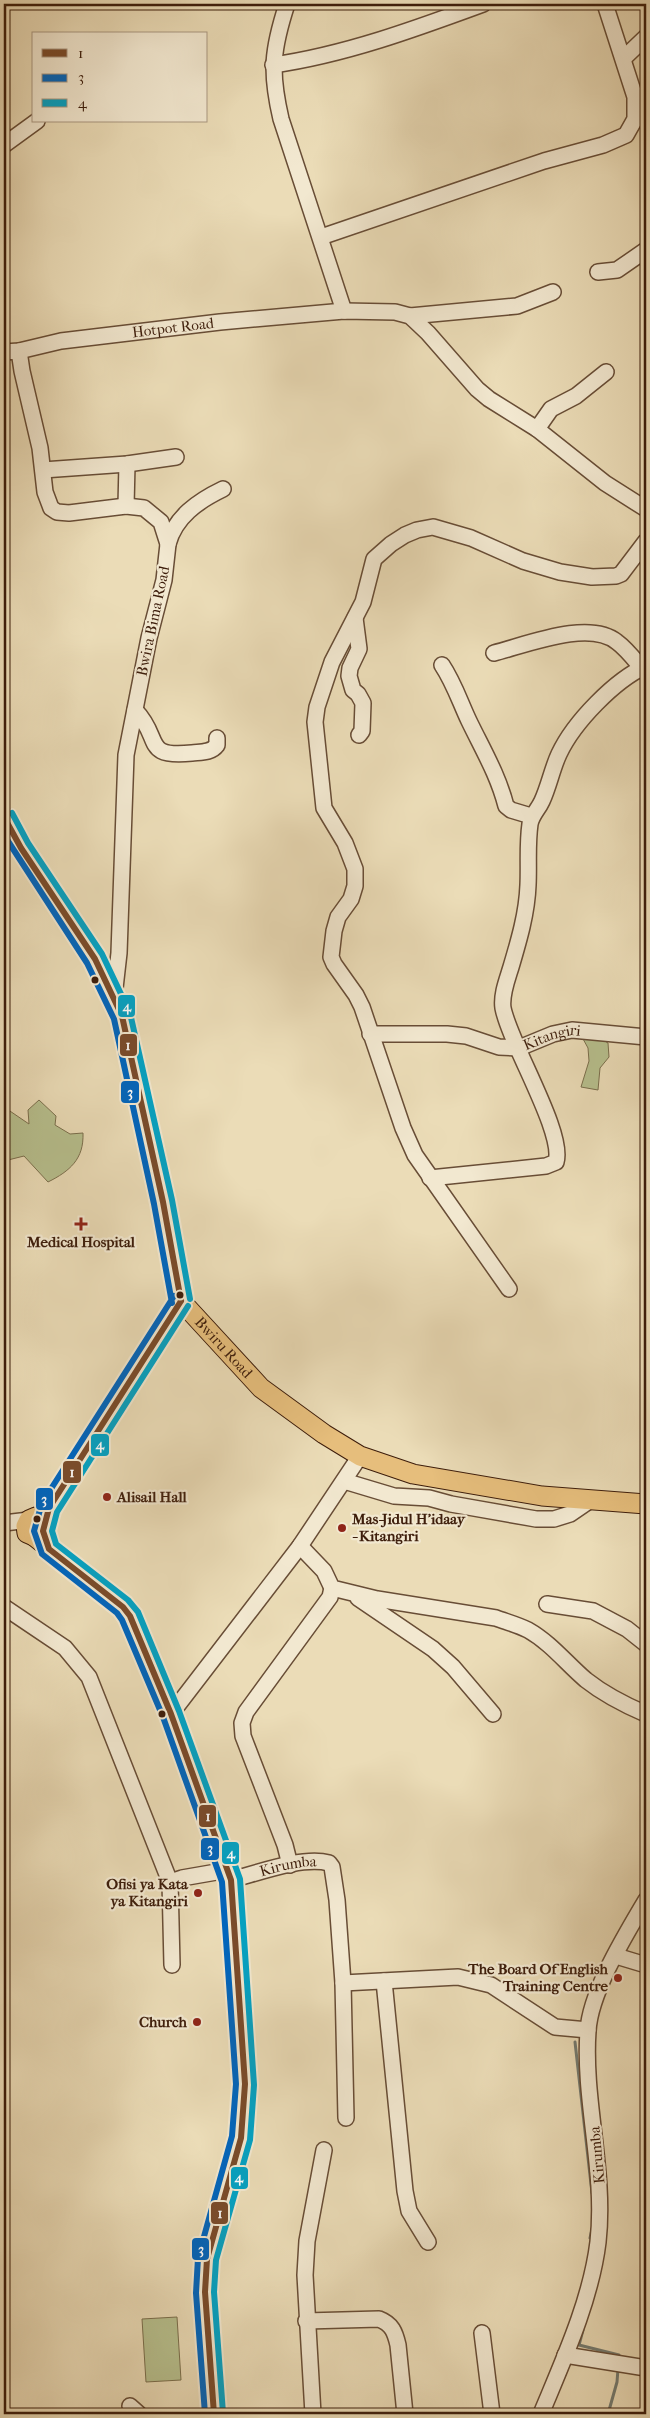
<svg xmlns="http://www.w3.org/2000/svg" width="650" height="2418" viewBox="0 0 650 2418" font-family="'IM FELL French Canon',serif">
  <rect width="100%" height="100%" fill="#ebdcb7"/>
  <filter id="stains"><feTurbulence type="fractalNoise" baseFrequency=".004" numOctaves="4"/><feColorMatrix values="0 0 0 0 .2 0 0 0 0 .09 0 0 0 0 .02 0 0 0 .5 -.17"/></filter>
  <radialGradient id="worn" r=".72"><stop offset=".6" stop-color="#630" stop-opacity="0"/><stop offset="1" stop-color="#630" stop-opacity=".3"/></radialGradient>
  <path fill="#b7c08e" stroke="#7a6e4c" d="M582 1037 600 1038 608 1043 609 1057 600 1068 598 1090 581 1087 589 1061 588 1048Z
    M39 1100 56 1116 55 1125 70 1134 83 1133C84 1159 70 1171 48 1182L24 1156 4 1161V1107L29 1124 28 1110Z
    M177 2317 181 2380 146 2382 142 2319Z"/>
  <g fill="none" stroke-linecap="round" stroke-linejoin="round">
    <path stroke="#747b70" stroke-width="3" d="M575 2042 592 2193
      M590 2238 592 2229
      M583 2330 579 2345 619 2355
      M608 2414 617 2382 618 2369"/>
    <defs>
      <g id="minor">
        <path d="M287 4C272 50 270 72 281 119L344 311"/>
        <path d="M624 58 646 37"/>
        <path d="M273 65C344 55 415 29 483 4"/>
        <path d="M4 145 37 121"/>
        <path d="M321 237 544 161 603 145 626 135 635 119V97L605 4"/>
        <path d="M598 272 617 270 646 250"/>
        <path d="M410 316 517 306 553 292"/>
        <path d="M19 351 22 371 40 448 45 492 51 508 57 512 69 513 126 506 144 508 161 522 168 544 164 580 149 638 126 755 119 953 114 997"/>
        <path id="s1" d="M4 352 19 351 61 341 220 322 344 311 395 312 410 316 428 333 477 389 489 399 537 429 605 483 646 509"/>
        <path d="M537 429 551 409 576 396 606 372"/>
        <path d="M43 470 127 464 176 457"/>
        <path d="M126 506 127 464"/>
        <path d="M168 544C175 517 198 501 223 489"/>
        <path d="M355 618 359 649 350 668 349 676 353 690 358 694 363 703 362 731 359 735"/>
        <path d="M494 653C526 645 589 619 617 642 628 650 637 663 646 673"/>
        <path d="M442 665C454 683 460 702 469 721 483 750 498 775 506 806L511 810 531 816"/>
        <path d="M135 710C163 739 141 758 192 753 201 752 211 753 217 745V738"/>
        <path id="s2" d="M370 1034H447L466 1036 499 1047 519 1048 553 1034 572 1030 646 1037"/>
        <path d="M430 1178 546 1166 556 1162C565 1133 510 1044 503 1008 501 995 507 980 511 967 519 940 527 913 528 885 529 865 527 845 530 824 532 814 538 810 542 801 549 786 552 769 559 754 574 722 615 680 646 666"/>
        <path d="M509 1289 415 1155 403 1128 362 1007 356 995 334 964 331 957 334 931 338 917 351 899 355 886V869L345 843 324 808 315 722 317 707 332 662 363 602 374 559 391 544 405 535 417 530 433 527 471 538 523 561 560 572 592 577 616 576 621 574 646 541"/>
        <path d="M344 1481 394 1496 429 1498 451 1504 536 1519H554L570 1514 589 1501"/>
        <path d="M4 1523 29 1520"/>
        <path d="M300 1546 324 1571 332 1588 377 1599 496 1618C507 1622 518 1625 528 1630 551 1643 567 1664 586 1680 605 1695 625 1705 646 1714"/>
        <path d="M358 1598 433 1649 453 1667 493 1714"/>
        <path d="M547 1604 593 1611 627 1629 646 1644"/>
        <path d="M4 1607 65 1648 89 1677 170 1882 172 1965"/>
        <path d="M171 1714 300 1546 360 1456"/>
        <path d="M290 1865 285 1845 243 1736 242 1723 246 1712 330 1597 332 1588"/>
        <path id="s3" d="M231 1880C258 1873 302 1856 329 1863L332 1867 337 1900 343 1983 346 2118"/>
        <path d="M170 1882 182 1878 228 1870"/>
        <path d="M616 1956 646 1965"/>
        <path d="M384 1981 405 2191 409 2211 428 2242"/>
        <path d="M343 1983 458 1977 491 1985 555 2027 588 2030"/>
        <path d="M306 2321 379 2319C392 2324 395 2332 398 2345L405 2414"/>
        <path d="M482 2333 492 2414"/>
        <path d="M565 2355 646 2368"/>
        <path d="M130 2406 139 2414"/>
        <path d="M313 2414 305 2275 307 2241 324 2150"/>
        <path d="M541 2414C563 2361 591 2300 598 2242 606 2171 583 2101 588 2031 590 1992 626 1934 646 1900"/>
      </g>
      <g id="major">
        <path id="s4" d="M4 817 21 848 95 959 122 1016 163 1202 181 1301 261 1388 324 1434 360 1456 413 1474 542 1496 646 1504"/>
        <path d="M43 1532 34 1536 27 1533 26 1526 29 1520 36 1517 44 1524"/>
        <path d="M34 1536 123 1607 130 1616 171 1714 231 1880 245 2084 241 2138 207 2259 205 2292 214 2414"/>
        <path d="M49 1549 43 1531 49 1508 181 1301"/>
      </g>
    </defs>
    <use href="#minor" stroke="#684d36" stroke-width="18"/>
    <use href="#major" stroke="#3d1d0b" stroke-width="21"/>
    <use href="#minor" stroke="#f2e8d0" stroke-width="15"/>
    <use href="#major" stroke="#e6be7c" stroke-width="19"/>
    <defs>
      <path id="bus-1" d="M4 817 21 848 95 959 122 1016 163 1202 181 1301
        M181 1301 49 1508 43 1531 49 1549 123 1607 130 1616 171 1714 231 1880 245 2084 241 2138 207 2259 205 2292 214 2414"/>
      <path id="bus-2" d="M4 835 87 963 114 1019 154 1204 172 1303
        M174 1296 42 1503 34 1531 42 1554 117 1613 122 1620 163 1717 222 1882 236 2084 232 2136 198 2258 196 2293 205 2414"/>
      <path id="bus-3" d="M12 813 28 843 102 954 130 1013 172 1200 190 1299
        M188 1306 57 1512 52 1531 56 1544 128 1600 138 1612 179 1711 240 1879 254 2085 250 2140 216 2260 214 2292 223 2413"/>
    </defs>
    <use href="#bus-1" stroke="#f2e8d0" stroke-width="10"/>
    <use href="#bus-2" stroke="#f2e8d0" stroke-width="10"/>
    <use href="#bus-3" stroke="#f2e8d0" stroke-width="10"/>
    <use href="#bus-1" stroke="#7a4b2a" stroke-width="6"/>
    <use href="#bus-2" stroke="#0065bd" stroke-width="6"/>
    <use href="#bus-3" stroke="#03a2c4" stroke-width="6"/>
  </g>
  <g fill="#3d1d0b" stroke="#f2e8d0" stroke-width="2">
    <circle cx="95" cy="980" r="4.5"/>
    <circle cx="180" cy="1295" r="4.5"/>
    <circle cx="37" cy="1519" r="4.5"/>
    <circle cx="162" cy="1714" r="4.5"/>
  </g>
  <g fill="#8f2418" stroke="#f2e8d0" stroke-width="2">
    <path d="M78.5 1216.5h5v5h5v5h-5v5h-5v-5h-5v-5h5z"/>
    <circle cx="107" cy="1497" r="5"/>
    <circle cx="342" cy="1528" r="5"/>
    <circle cx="198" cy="1893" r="5"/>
    <circle cx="618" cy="1978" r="5"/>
    <circle cx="197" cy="2022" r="5"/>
  </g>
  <g text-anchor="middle" stroke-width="4.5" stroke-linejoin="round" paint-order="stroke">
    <g font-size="15" fill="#3d1d0b" stroke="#f2e8d0">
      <text dy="5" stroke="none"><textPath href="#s1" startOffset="171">Hotpot Road</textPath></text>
      <text transform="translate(153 621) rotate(-78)" y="5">Bwira Bima Road</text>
      <text dy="5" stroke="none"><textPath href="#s2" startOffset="186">Kitangiri</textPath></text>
      <text dy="5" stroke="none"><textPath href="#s4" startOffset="586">Bwiru Road</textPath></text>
      <text dy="5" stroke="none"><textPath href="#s3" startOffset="59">Kirumba</textPath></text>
      <text transform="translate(597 2155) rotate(-95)" y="5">Kirumba</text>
    </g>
    <g font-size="15" font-weight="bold" fill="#3d1d0b" stroke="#f2e8d0" text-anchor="end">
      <text x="81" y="1247" text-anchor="middle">Medical Hospital</text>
      <text x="117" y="1502" text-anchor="start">Alisail Hall</text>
      <text x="352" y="1524" text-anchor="start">Mas-Jidul H'idaay<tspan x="352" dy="17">- Kitangiri</tspan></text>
      <text x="188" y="1889">Ofisi ya Kata<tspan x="188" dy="17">ya Kitangiri</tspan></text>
      <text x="608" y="1974">The Board Of English<tspan x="608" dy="17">Training Centre</tspan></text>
      <text x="187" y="2027">Church</text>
    </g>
  </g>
  <g stroke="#f2e8d0" stroke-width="2">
    <rect x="117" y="994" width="19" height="24" rx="5" fill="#03a2c4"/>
    <rect x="119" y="1033" width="19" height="24" rx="5" fill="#7a4b2a"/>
    <rect x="120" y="1080" width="20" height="24" rx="5" fill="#0065bd"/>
    <rect x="90" y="1433" width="20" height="24" rx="5" fill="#03a2c4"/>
    <rect x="62" y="1460" width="20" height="24" rx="5" fill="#7a4b2a"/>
    <rect x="35" y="1487" width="19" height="24" rx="5" fill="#0065bd"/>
    <rect x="198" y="1804" width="19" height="24" rx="5" fill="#7a4b2a"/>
    <rect x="200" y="1837" width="20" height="24" rx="5" fill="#0065bd"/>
    <rect x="221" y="1841" width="19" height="24" rx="5" fill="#03a2c4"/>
    <rect x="230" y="2166" width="19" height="24" rx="5" fill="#03a2c4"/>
    <rect x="210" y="2201" width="19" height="24" rx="5" fill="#7a4b2a"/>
    <rect x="191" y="2237" width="19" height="24" rx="5" fill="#0065bd"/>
  </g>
  <g font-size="14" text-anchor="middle" font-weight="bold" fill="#fff">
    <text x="127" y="1011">4</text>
    <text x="128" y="1050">1</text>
    <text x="130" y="1097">3</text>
    <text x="100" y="1449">4</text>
    <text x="72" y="1477">1</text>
    <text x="44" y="1504">3</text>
    <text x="208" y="1821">1</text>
    <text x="210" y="1853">3</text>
    <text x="231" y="1858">4</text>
    <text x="239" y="2182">4</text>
    <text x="220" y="2218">1</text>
    <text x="201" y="2254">3</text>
  </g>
  <rect width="650" height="2418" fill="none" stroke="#ebdcb7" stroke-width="20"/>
  <rect x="5" y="5" width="640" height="2408" fill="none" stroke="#3d1d0b" stroke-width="2.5"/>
  <rect x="10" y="10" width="630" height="2398" fill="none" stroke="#3d1d0b"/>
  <rect x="32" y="32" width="175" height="90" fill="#f2e8d0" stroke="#aa9781"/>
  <rect x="42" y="49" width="25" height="8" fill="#7a4b2a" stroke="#aa9781"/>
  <text x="78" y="58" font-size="15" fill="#3d1d0b">1</text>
  <rect x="42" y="74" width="25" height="8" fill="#0065bd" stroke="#aa9781"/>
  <text x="78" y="82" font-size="15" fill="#3d1d0b">3</text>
  <rect x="42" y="99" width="25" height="8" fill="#03a2c4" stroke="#aa9781"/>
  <text x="78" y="108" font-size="15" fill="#3d1d0b">4</text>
  <rect width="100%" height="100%" filter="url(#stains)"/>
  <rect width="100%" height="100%" fill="url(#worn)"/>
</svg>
